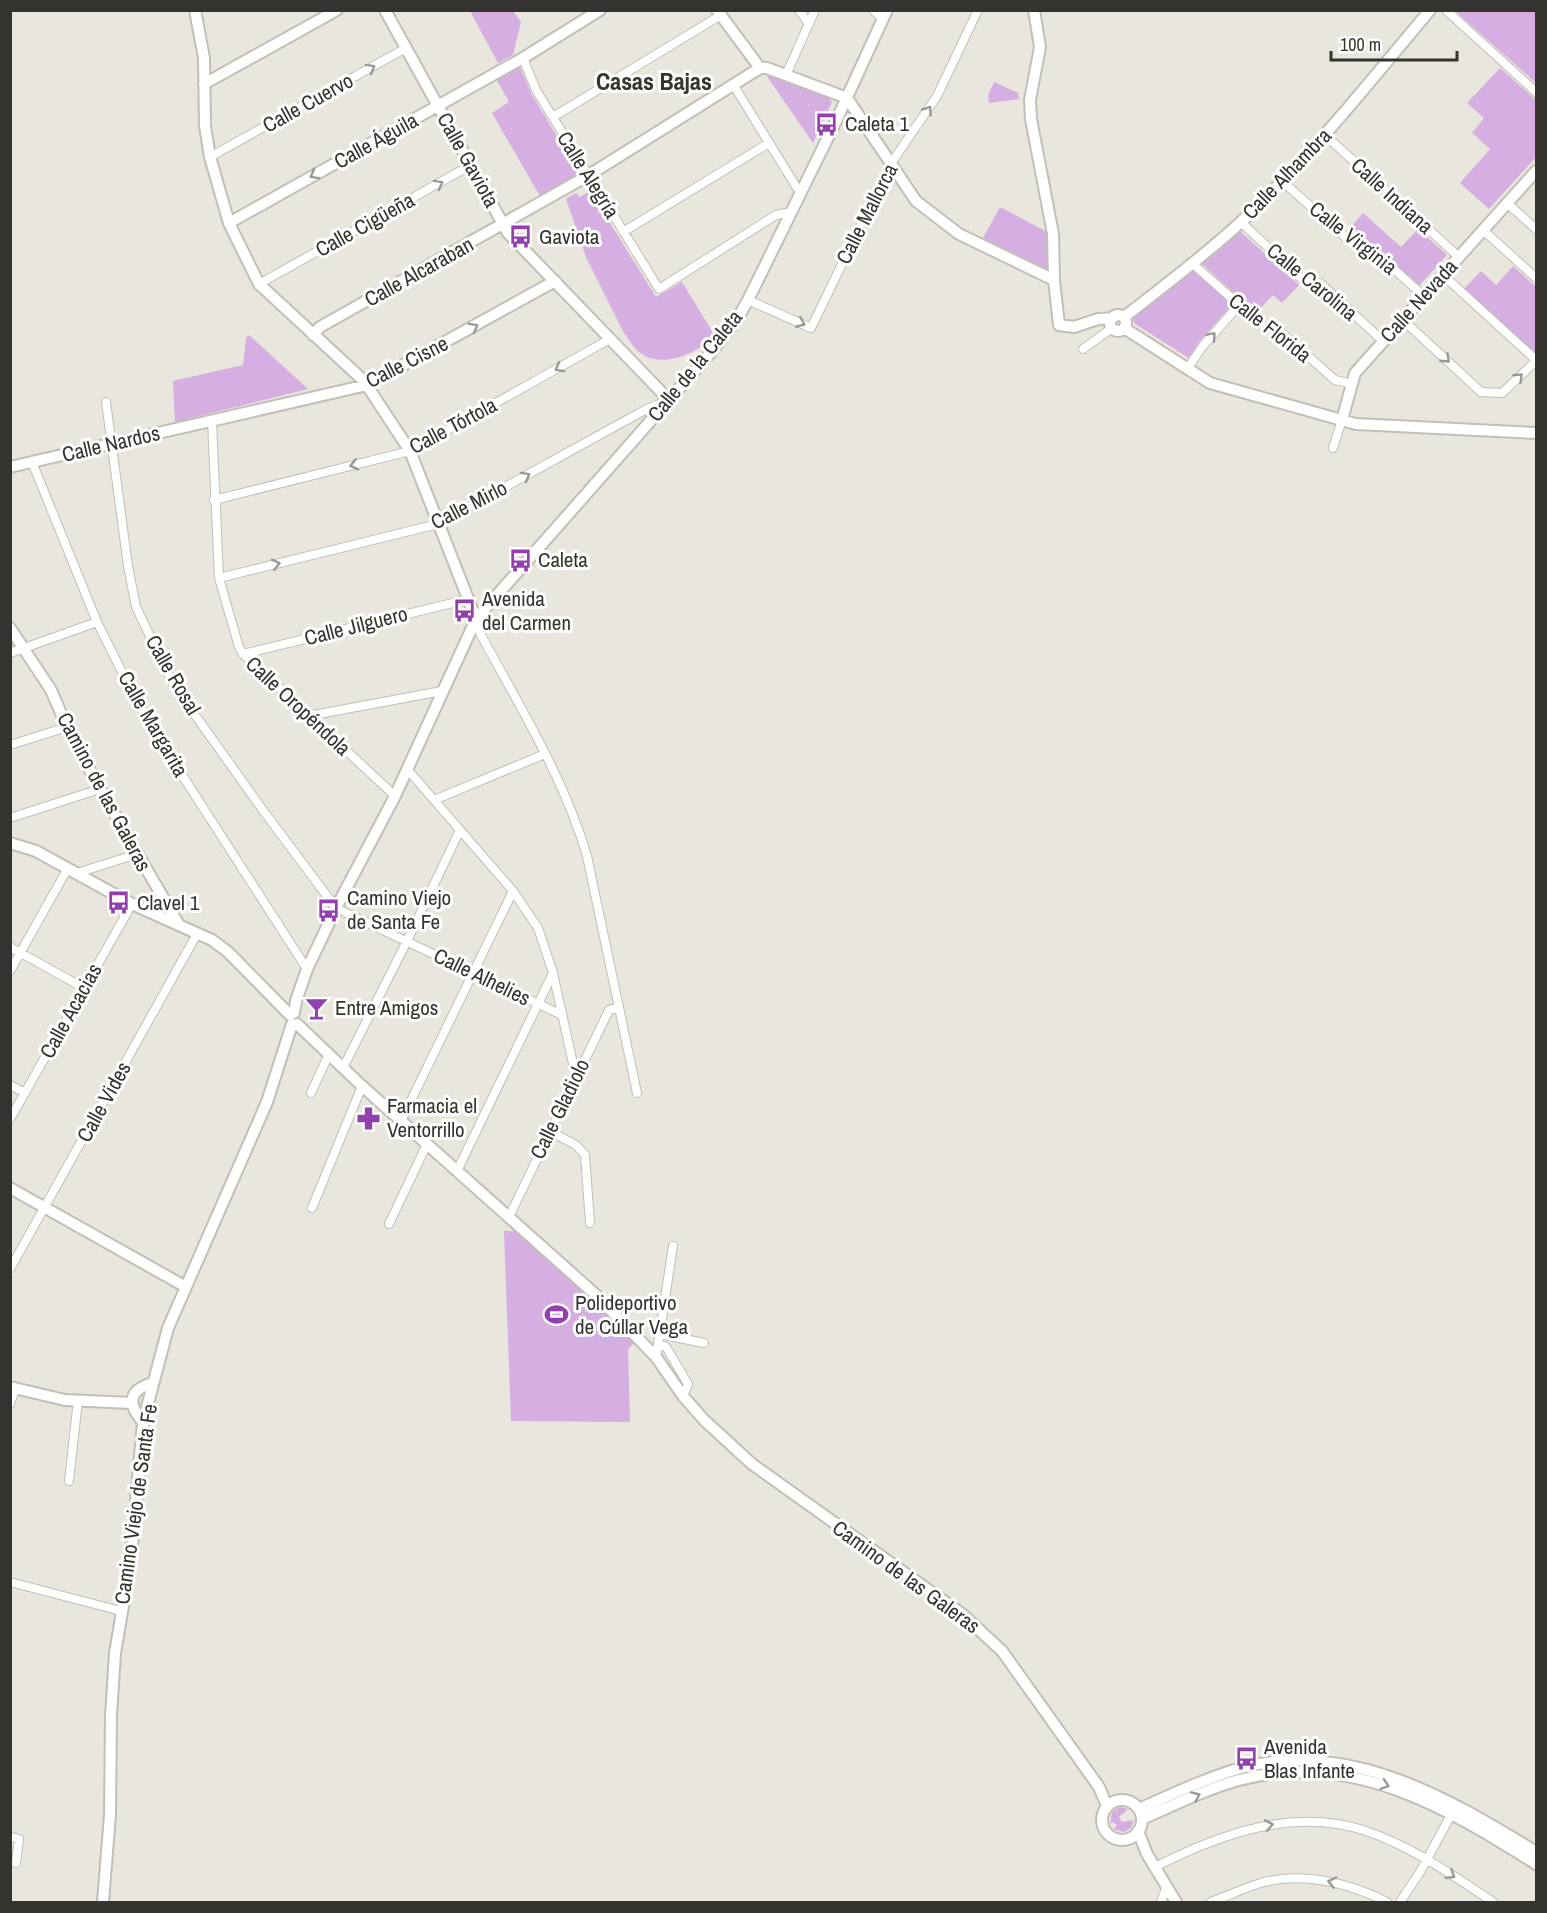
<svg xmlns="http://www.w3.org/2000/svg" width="1547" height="1913" viewBox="0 0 1547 1913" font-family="'Archivo Narrow',sans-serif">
  <rect width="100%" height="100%" fill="#e9e6dd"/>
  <path fill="#d5aee2" d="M470 11H513L521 22 513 55 498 63Z
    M1455 11H1536V83Z
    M520 67 532 95 578 171 576 175 540 196 492 113 509 102 497 80Z
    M1500 68 1536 100V157L1489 209 1460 183 1490 149 1472 133 1484 118 1467 103Z
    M766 75 828 97 832 102 813 143Z
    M994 82 1018 93 1019 99 989 103 988 95Z
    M590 191 656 297 682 282 715 336C698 352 668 367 645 356 635 351 629 340 623 331L586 257 566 199 576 193 580 197Z
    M1000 207 1047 232 1049 270 983 238Z
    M1363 213 1401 247 1418 229 1447 255 1419 286 1361 234 1347 232Z
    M1240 231 1299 285 1282 303 1273 295 1256 313 1202 264 1221 249Z
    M1513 266 1536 287V354L1464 289 1481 271 1496 285Z
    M1194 270 1232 305 1198 343 1190 359 1134 323 1133 318Z
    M249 335 308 389 175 422 173 381 243 365 246 338Z
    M504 1231H515L594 1302 635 1342 628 1349 630 1422 511 1421Z
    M1120 1807 1128 1809 1119 1817 1122 1822 1134 1820 1131 1828 1124 1832 1113 1829 1116 1827V1824L1113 1822 1110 1824 1112 1812Z"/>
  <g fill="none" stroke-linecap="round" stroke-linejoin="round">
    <defs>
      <path id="street" d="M799 10 809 24
        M873 10 883 19
        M1446 10 1536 92
        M523 58 536 90 659 289 776 215 785 213 790 215
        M786 75 815 10
        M734 86 797 188 801 191
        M553 117 721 15
        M1325 135 1459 257
        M210 157 406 48
        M1282 181 1345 237 1361 240 1424 296
        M1507 203 1536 229
        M1241 222 1305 282 1320 283 1383 341
        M1483 230 1536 278
        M623 232 769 143
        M1193 264 1265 328 1275 327 1335 380 1352 384
        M1443 275 1536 360
        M259 284 471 165
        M748 300 811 328 890 165 937 96 978 10
        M1403 320 1481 392 1502 393 1536 361
        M1083 349 1112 328
        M1187 369 1203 346 1239 305
        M106 402 128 566 136 607 173 684 262 809 336 908 562 1015
        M212 421 219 578 239 647 243 654 395 796
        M1333 448 1342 420
        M32 462 97 622 135 698 184 778 307 969
        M214 500 410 451 610 339
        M219 578 438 524 643 411 666 401
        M476 619 480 633C519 706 564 777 587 856L637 1093
        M10 653 97 622
        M243 654 469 599
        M308 716 442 691
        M10 745 67 727
        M408 770 513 891 538 928 553 973 576 1077
        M434 800 545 754
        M10 818 100 789
        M77 873 137 854
        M10 947 84 988
        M10 971 68 868
        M343 1068 407 941 460 830
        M10 1085 25 1093
        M311 1093 329 1054
        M10 1119 132 904
        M401 1121 513 891
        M549 1131 576 1145 585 1155 590 1223
        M457 1171 553 973
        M312 1208 362 1086
        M509 1217 609 1010 618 1008
        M389 1224 427 1144
        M10 1269 197 934
        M660 1334 704 1343
        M658 1344 666 1347 688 1384 683 1396
        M656 1357 673 1246
        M10 1404 15 1389
        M69 1481 78 1400
        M10 1582 121 1611
        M10 1837 19 1839 16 1863
        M1155 1867C1220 1834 1293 1807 1366 1831 1411 1846 1454 1876 1493 1902
        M1161 1902 1167 1886
        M1211 1902C1228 1896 1246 1887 1264 1882 1307 1872 1348 1883 1387 1902
        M1400 1902 1420 1872 1451 1815"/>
      <path id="secondary" d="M195 10 204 58 205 126 210 157 229 223 259 284 364 381 410 451 476 619
        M385 10 508 233 669 400
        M717 10 760 68H767L847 98 916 201 959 234 1054 280
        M1034 10 1040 47 1030 100 1031 119 1053 234 1054 280 1059 325 1074 327 1098 319 1113 318
        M204 84 337 10
        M229 223 523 58 600 10
        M1110 323a8 8 0 1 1 16 0a8 8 0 1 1-16 0Z
        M1124 317C1163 287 1204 256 1241 222 1310 157 1369 83 1430 10
        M1124 328 1210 383 1356 424 1536 433
        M313 335 320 327 589 175 760 68
        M1342 420 1355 373 1536 171
        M10 467 367 385 555 281
        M10 628 51 690 67 727 100 789 179 925
        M10 843 36 851 132 904 212 940 228 952 290 1015
        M294 1013 296 1001 307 969 336 908 395 796 476 619 713 350 739 316 748 300 837 119 887 10
        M297 1024 362 1086 596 1295 656 1357 683 1396 704 1420 752 1464 962 1614 1002 1651 1099 1787 1107 1806
        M10 1188 186 1287
        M10 1387 65 1400 132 1403
        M143 1422C127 1404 128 1390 153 1383
        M1102 1820a20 20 0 1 1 40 0a20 20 0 1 1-40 0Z
        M1139 1809C1173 1794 1206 1778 1241 1768 1348 1739 1448 1798 1536 1852
        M1142 1819C1174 1805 1206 1789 1239 1780 1350 1750 1446 1807 1536 1864
        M1138 1831 1147 1854 1176 1902
        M103 1902 110 1815 111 1716 115 1653 131 1559 143 1422 168 1328 267 1102 292 1024"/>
    </defs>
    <use href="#street" stroke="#c1bfb6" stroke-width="10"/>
    <use href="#secondary" stroke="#c1bfb6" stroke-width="14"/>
    <use href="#street" stroke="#fff" stroke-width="8"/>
    <use href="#secondary" stroke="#fff" stroke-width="10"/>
  </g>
  <defs><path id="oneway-chevron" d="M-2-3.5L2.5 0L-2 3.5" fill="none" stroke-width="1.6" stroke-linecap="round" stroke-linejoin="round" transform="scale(1.5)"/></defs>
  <g stroke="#9a9997">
    <use href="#oneway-chevron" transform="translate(371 68) rotate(-29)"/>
    <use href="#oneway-chevron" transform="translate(928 110) rotate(-56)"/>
    <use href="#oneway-chevron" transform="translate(314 175) rotate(151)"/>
    <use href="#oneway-chevron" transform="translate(439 184) rotate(-29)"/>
    <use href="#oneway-chevron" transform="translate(801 323) rotate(23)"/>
    <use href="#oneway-chevron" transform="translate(474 327) rotate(-29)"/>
    <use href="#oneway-chevron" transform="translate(1212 336) rotate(-49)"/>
    <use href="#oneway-chevron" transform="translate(1446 359) rotate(43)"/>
    <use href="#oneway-chevron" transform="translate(559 368) rotate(151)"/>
    <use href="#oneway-chevron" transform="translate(1519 377) rotate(-44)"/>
    <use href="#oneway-chevron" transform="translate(354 465) rotate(166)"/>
    <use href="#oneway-chevron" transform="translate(526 476) rotate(-29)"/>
    <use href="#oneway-chevron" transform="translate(276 564) rotate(-14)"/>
    <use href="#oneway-chevron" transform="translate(1385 1785) rotate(19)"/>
    <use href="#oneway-chevron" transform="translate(1196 1796) rotate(-23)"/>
    <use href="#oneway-chevron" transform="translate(1269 1825) rotate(-10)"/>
    <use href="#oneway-chevron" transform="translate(1451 1875) rotate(32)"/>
    <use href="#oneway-chevron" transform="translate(1332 1882) rotate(-167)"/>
  </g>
  <defs>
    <symbol id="bus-bare" viewBox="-9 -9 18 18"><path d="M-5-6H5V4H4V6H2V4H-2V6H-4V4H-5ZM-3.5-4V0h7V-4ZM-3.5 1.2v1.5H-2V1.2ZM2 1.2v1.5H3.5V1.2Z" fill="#933fae" stroke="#fff" stroke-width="2.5" paint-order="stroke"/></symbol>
    <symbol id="bar-bare" viewBox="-9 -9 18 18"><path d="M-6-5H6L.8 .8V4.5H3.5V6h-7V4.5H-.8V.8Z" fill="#933fae" stroke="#fff" stroke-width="2.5" paint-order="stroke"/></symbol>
    <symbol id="pharmacy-bare" viewBox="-9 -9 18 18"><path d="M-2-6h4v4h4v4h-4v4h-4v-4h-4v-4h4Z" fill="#933fae" stroke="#fff" stroke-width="2.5" paint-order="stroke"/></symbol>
    <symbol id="stadium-bare" viewBox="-9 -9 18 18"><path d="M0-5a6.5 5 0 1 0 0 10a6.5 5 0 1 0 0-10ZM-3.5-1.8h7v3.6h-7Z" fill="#933fae" stroke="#fff" stroke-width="2.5" paint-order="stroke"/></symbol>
  </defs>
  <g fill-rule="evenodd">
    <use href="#bus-bare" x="810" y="108" width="33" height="33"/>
    <use href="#bus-bare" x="504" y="220" width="33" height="33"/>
    <use href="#bus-bare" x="504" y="544" width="33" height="33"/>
    <use href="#bus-bare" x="448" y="594" width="33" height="33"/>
    <use href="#bus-bare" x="102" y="886" width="33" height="33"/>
    <use href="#bus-bare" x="312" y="894" width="33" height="33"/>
    <use href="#bar-bare" x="300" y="992" width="33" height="33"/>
    <use href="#pharmacy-bare" x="352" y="1102" width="33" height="33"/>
    <use href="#stadium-bare" x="540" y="1298" width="33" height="33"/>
    <use href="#bus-bare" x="1230" y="1742" width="33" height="33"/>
  </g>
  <g text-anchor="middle" stroke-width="6" stroke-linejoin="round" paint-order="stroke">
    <g font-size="21" fill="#34332f" stroke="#fff">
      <text transform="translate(308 103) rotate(-29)" y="7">Calle Cuervo</text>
      <text transform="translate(376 141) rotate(-29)" y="7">Calle Águila</text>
      <text transform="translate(468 160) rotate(61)" y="7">Calle Gaviota</text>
      <text transform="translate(1287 174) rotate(-46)" y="7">Calle Alhambra</text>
      <text transform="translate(588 175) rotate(58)" y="7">Calle Alegría</text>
      <text transform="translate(1392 196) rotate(42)" y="7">Calle Indiana</text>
      <text transform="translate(867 214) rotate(-63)" y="7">Calle Mallorca</text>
      <text transform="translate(365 225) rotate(-29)" y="7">Calle Cigüeña</text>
      <text transform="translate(1353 238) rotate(38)" y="7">Calle Virginia</text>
      <text transform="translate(419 272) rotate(-29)" y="7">Calle Alcaraban</text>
      <text transform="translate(1312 282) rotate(39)" y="7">Calle Carolina</text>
      <text transform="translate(1419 301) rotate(-48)" y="7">Calle Nevada</text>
      <text transform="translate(1270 328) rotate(38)" y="7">Calle Florida</text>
      <text transform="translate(407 362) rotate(-27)" y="7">Calle Cisne</text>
      <text transform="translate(695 366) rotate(-51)" y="7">Calle de la Caleta</text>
      <text transform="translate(453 426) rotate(-28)" y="7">Calle Tórtola</text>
      <text transform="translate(111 444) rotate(-13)" y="7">Calle Nardos</text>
      <text transform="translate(469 505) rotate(-27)" y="7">Calle Mirlo</text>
      <text transform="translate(356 626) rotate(-14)" y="7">Calle Jilguero</text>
      <text transform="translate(173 675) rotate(60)" y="7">Calle Rosal</text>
      <text transform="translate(298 706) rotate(43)" y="7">Calle Oropéndola</text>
      <text transform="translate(153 724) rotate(60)" y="7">Calle Margarita</text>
      <text transform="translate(104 792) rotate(62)" y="7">Camino de las Galeras</text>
      <text transform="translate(482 977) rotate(26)" y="7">Calle Alhelies</text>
      <text transform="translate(71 1011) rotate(-61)" y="7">Calle Acacias</text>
      <text transform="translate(104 1102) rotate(-61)" y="7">Calle Vides</text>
      <text transform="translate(560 1109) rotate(-64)" y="7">Calle Gladiolo</text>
      <text transform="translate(136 1504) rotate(-82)" y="7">Camino Viejo de Santa Fe</text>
      <text transform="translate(906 1577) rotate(36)" y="7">Camino de las Galeras</text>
    </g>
    <g font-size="21" fill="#34332f" stroke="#fff" text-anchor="start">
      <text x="845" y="131">Caleta 1</text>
      <text x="539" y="244">Gaviota</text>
      <text x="538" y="567">Caleta</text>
      <text x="482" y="606">Avenida<tspan x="482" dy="24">del Carmen</tspan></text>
      <text x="347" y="905">Camino Viejo<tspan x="347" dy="24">de Santa Fe</tspan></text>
      <text x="137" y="910">Clavel 1</text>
      <text x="335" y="1015">Entre Amigos</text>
      <text x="387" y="1113">Farmacia el<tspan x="387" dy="24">Ventorrillo</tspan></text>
      <text x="575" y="1310">Polideportivo<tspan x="575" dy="24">de Cúllar Vega</tspan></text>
      <text x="1264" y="1754">Avenida<tspan x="1264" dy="24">Blas Infante</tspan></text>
    </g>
    <g font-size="24" font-weight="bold" fill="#36342d" stroke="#fff">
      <text x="654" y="90">Casas Bajas</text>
    </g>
  </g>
  <rect width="1547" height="1913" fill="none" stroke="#34332f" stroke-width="24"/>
  <path d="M1331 51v9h126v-9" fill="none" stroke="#34332f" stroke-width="3"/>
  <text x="1340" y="51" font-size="18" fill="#34332f" stroke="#ffffff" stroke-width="4.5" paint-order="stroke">100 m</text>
</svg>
